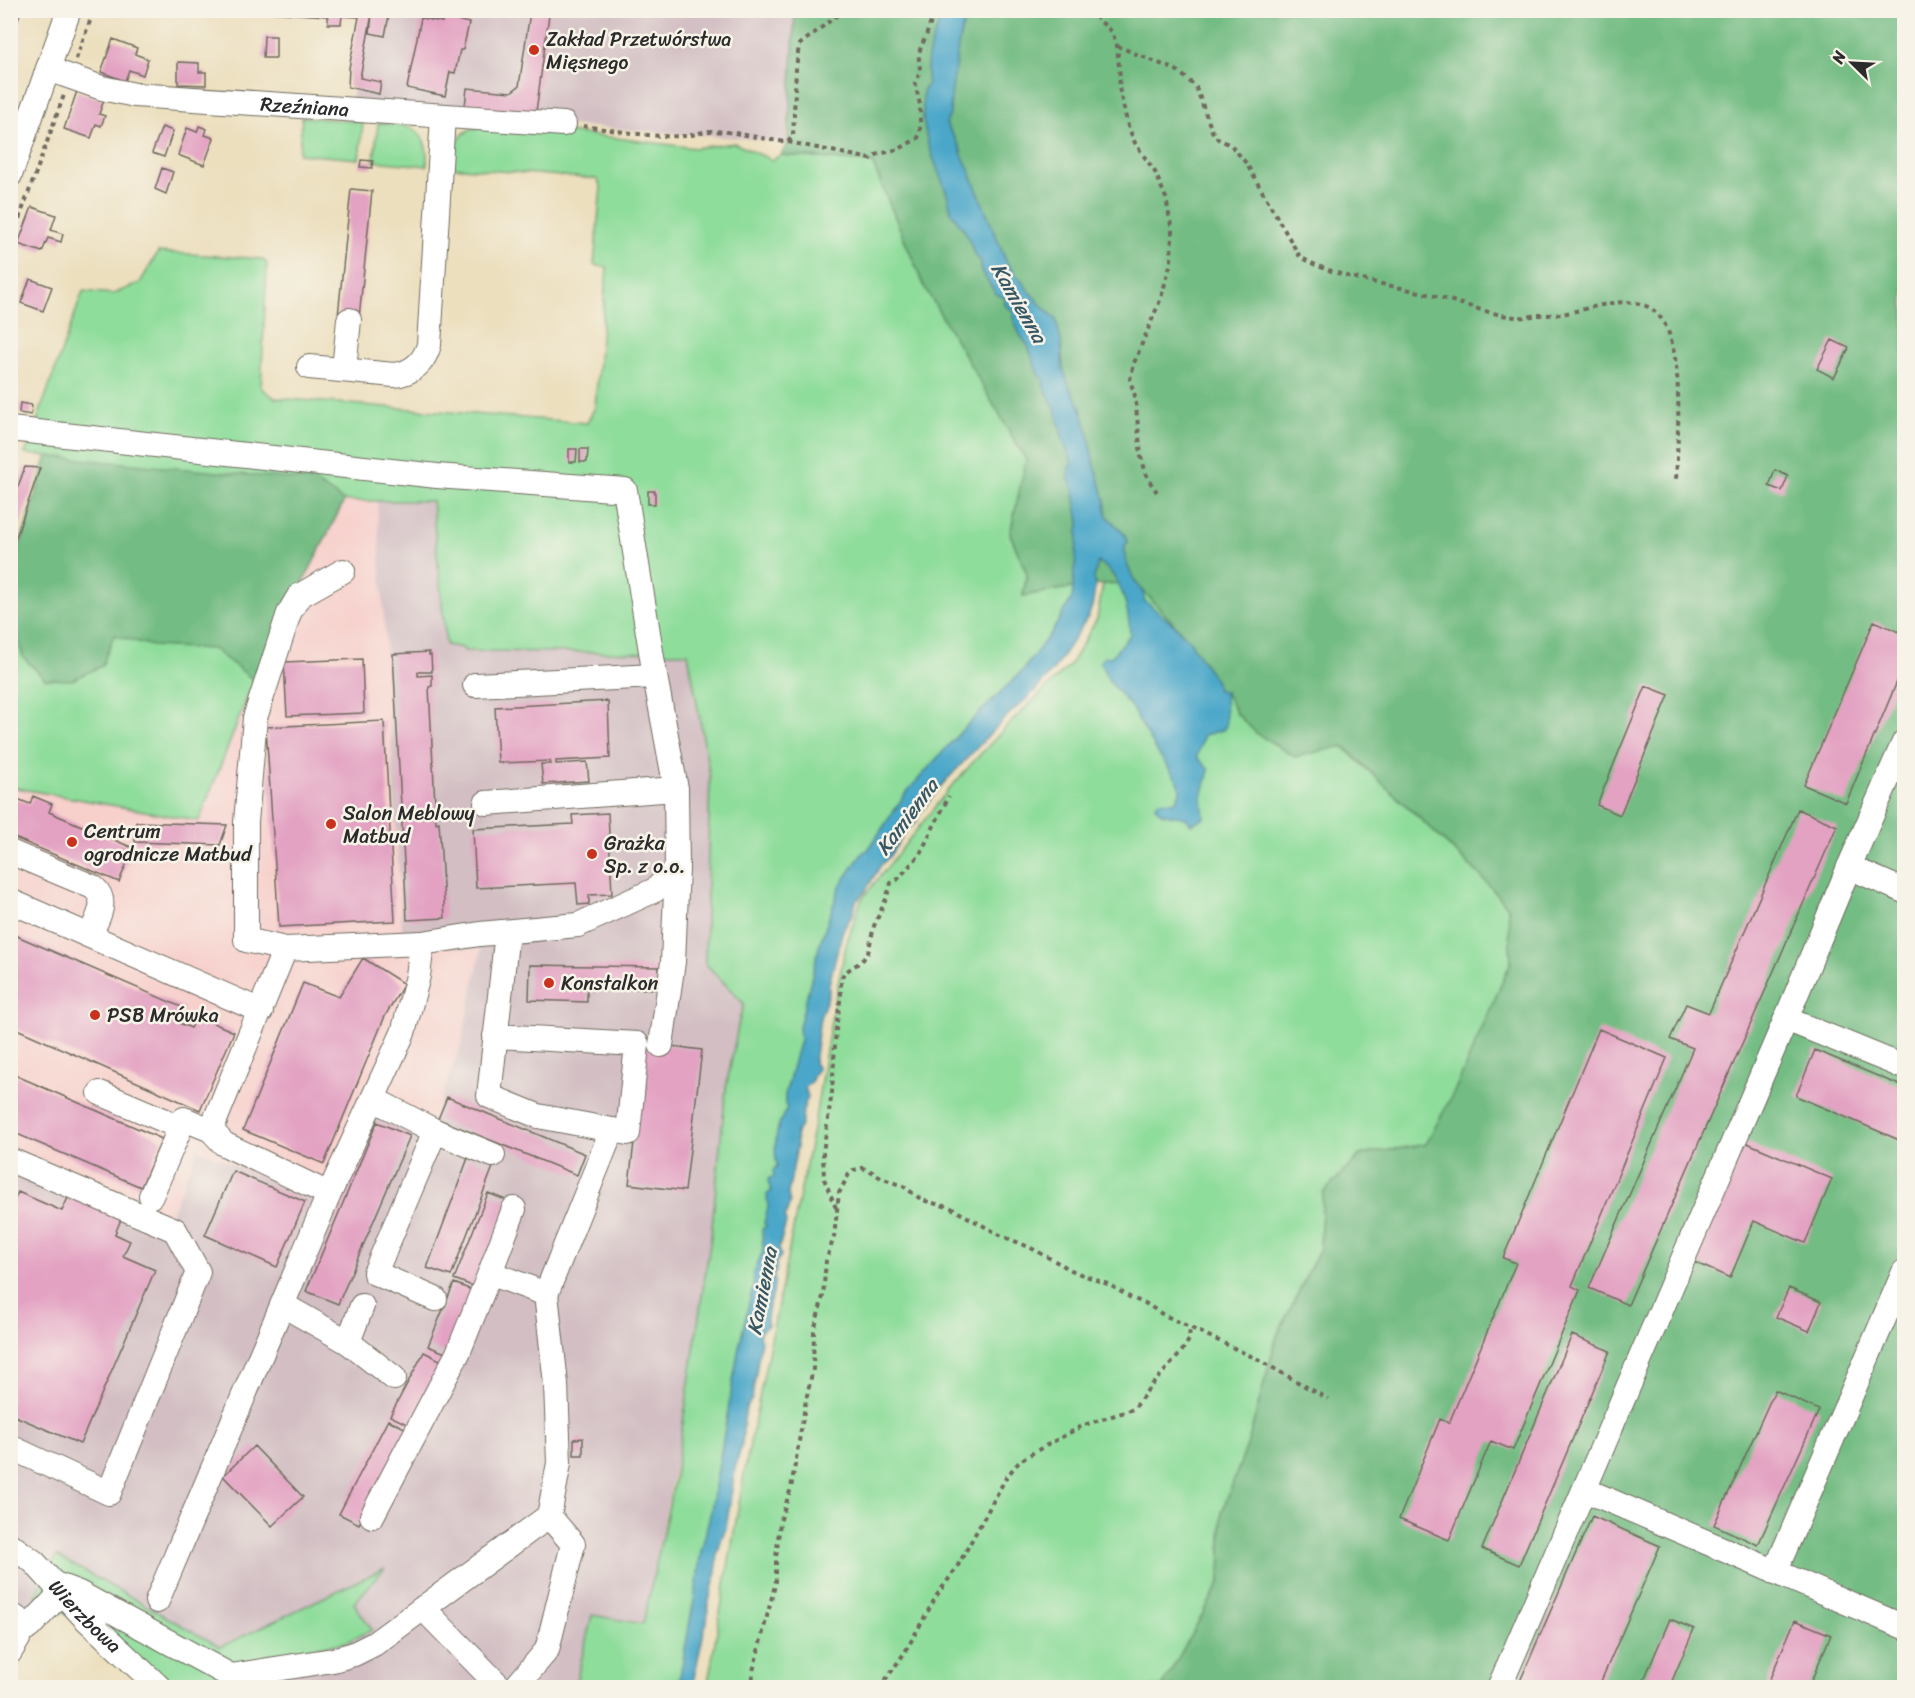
<svg xmlns="http://www.w3.org/2000/svg" width="1915" height="1698" viewBox="0 0 1915 1698" font-family="Sriracha,sans-serif">
  <rect width="100%" height="100%" fill="#f7f3e8"/>
  <filter id="ink" filterUnits="userSpaceOnUse"><feTurbulence type="fractalNoise" baseFrequency=".0167" numOctaves="2"/><feDisplacementMap in="SourceGraphic" scale="12" xChannelSelector="R" yChannelSelector="G"/><feConvolveMatrix kernelMatrix="1 2 1 2 8 2 1 2 1" color-interpolation-filters="sRGB"/></filter>
  <filter id="wash" filterUnits="userSpaceOnUse"><feTurbulence type="fractalNoise" baseFrequency=".008" numOctaves="4" result="noise"/><feDisplacementMap in="SourceGraphic" scale="24" xChannelSelector="R" yChannelSelector="G"/><feGaussianBlur stdDeviation="1.35" result="paint"/><feColorMatrix in="noise" values="0 0 0 0 0 0 0 0 0 0 0 0 0 0 0 0 0 1.4 0 .05"/><feComposite in="paint" operator="in"/></filter>
  <g filter="url(#wash)">
    <rect width="100%" height="100%" fill="#ecdfbe"/>
    <path fill="#f7d0cc" d="M344 501H377L403 944 481 948 462 1042 434 1121 317 1200 169 1217 11 1147 10 787 199 821 254 680Z"/>
    <path fill="#d2bec3" d="M371 11H795L788 142 349 108Z
      M377 501H432L464 651 688 653 710 777 705 963 745 1004 739 1021 726 1088 711 1236 677 1457 643 1625 592 1615 577 1679 570 1687H289L274 1669 220 1648 57 1556 11 1642V1147L169 1217 198 1149 317 1200 365 1092 434 1120 462 1042 481 949 403 945Z"/>
    <path fill="#8fdd9b" stroke="#5d8463" stroke-width="1.5" d="M302 117 363 122 359 159 299 154Z
      M378 123C412 125 429 127 427 166L374 161Z
      M472 128 560 131 695 148 734 143 772 160 781 155 872 162 924 286 1027 460 1010 534 1027 574 1023 595 1081 586 1068 623 844 895 682 1687H570L577 1678 592 1615 643 1624 674 1482 711 1236 726 1088 739 1021 744 1004 705 963 710 777 688 653 464 651 463 648 446 645 432 501H344L254 680 199 821 11 787 10 579 47 456 25 454 83 291 113 294 140 283 158 252 263 259 267 264 261 388 275 398 587 423 595 407 607 267 594 265 601 187 597 179 451 167C453 150 455 137 472 128Z
      M1135 582 1189 640 1225 692 1237 714 1295 757 1342 746 1479 874 1508 907 1511 962 1455 1090 1426 1145 1360 1155 1323 1193 1320 1248 1277 1336 1248 1443 1222 1512 1220 1583 1162 1687 707 1688 745 1469 814 1124 833 1009 846 945 861 900 945 794 973 762 1012 721 1070 665 1097 619 1103 584Z
      M57 1556 220 1647 385 1568 354 1603 372 1630 344 1643 267 1655 274 1669 289 1687H152L78 1621 35 1596Z"/>
    <path fill="#73bc83" stroke="#4f7457" stroke-width="1.5" d="M795 11H1904V1687H1162L1220 1583 1222 1512 1248 1443 1277 1336 1320 1248 1323 1193 1360 1155 1426 1144 1455 1090 1511 962 1508 907 1479 874 1343 746 1295 757 1256 733 1237 714 1225 692 1217 690 1189 640 1135 582 1081 586 1023 596 1027 574 1010 534 1026 460 924 286 872 162 781 155 788 142Z
      M47 456 314 481 344 501 254 680 213 649 152 646 114 635 102 666 72 680 45 679 23 657 11 615 10 579Z"/>
    <path fill="#4ba7c9" stroke="#3b697a" stroke-width="1.5" d="M945 11H969L962 29 958 47 951 97 950 114 946 124 960 147 962 155 968 167 1007 263 1039 303 1056 319 1061 341 1063 369 1070 388 1079 403 1089 435 1092 455 1105 500 1107 516 1125 535 1127 542C1119 557 1134 581 1144 594V600L1174 625 1189 640 1216 682 1217 690 1225 692 1226 726 1223 730 1204 735 1197 757 1209 770 1202 797 1204 818 1191 824 1186 818 1161 813 1155 806 1159 801 1173 802 1177 800 1180 791 1179 783 1158 753 1131 707 1109 681 1100 662 1104 656 1111 657 1130 635C1129 611 1122 574 1098 562L1094 578 1095 587 1093 603 1089 615 1055 668 1035 691 1006 717 940 787 919 814 917 821 906 831 889 857 881 865 864 893 856 901 853 914 843 930 834 964 829 984V993L820 1018 814 1063 818 1069 814 1074 811 1083 805 1087 808 1097C807 1100 805 1103 804 1107 800 1117 806 1124 796 1132L797 1147 788 1194 790 1203 785 1218 786 1223 779 1248 781 1256 776 1262V1272L774 1273C775 1280 774 1298 769 1303 769 1310 765 1320 768 1325L761 1331 759 1336 761 1340 752 1399 746 1408 744 1420 742 1443 735 1469 726 1529C721 1536 721 1545 717 1554 720 1566 710 1593 708 1607 707 1615 709 1620 705 1627L692 1687H678L697 1583 700 1556 711 1510 738 1352 751 1294 754 1288 753 1274 763 1251 762 1229 766 1226 764 1223 768 1207 767 1195 771 1191 768 1182 769 1178 774 1177 773 1170 777 1166C773 1148 776 1123 787 1109L785 1104V1095L800 1039 799 1027 820 943 840 886 863 852 868 850 905 794 964 728 1023 670 1053 630 1072 598 1079 521 1073 488 1069 480V467L1072 463 1063 440 1056 411 1043 385 1044 380 1038 374 1028 346 1020 335 1013 318V311L1005 305V298L996 294 981 271V262L975 255 966 233 951 212 948 197 928 144 923 120V93L924 88 928 84C923 57 934 35 945 11Z"/>
    <g id="blocks">
      <path fill="#e3a2c2" d="M10 10H21L14 32 10 31Z
        M267 10H390L385 36 370 33 372 14 360 78 381 82 379 94 348 87 349 68 359 17 342 16 341 24H328V16L267 12Z
        M530 12 549 15 536 112 465 106 467 88 511 92 519 86Z
        M443 17 469 23 463 50H460L455 73 450 72 445 96 407 88 421 18 442 22Z
        M264 36H276V58H263Z
        M113 39 137 48 135 54 148 59 143 75 129 70 125 81 101 72Z
        M178 62 199 63V72H206V85L178 84Z
        M77 91 104 100 99 114 105 116 101 126 96 124 91 138 64 129Z
        M199 126 207 129 205 135 214 138 204 165 178 155 187 128 197 132Z
        M162 127 173 131 164 157 152 153Z
        M361 160 373 161 372 168 360 167Z
        M162 168 173 172 166 194 155 189Z
        M351 189 372 191 359 318 338 316Z
        M32 207 56 215 51 230 63 234 61 242 48 238 42 252 18 244Z
        M30 279 52 287 43 311 21 303Z
        M1832 340 1849 348 1834 378 1817 369Z
        M20 403 32 405 31 415 19 413Z
        M569 449H577L576 462H569Z
        M580 449H588L587 462H580Z
        M25 467 40 468 15 540 10 538V509Z
        M1775 470 1788 476 1782 491 1769 486Z
        M648 491H655V504H648Z
        M1874 621 1904 634V665L1846 803 1804 785Z
        M429 652V655H431L432 672H418V676L432 675V686L429 687 436 823 439 822 445 918 407 920 393 654Z
        M362 659 364 713 287 716 284 662Z
        M1646 686 1669 695 1620 815 1597 805Z
        M608 701 610 758 556 761V764L587 762 589 781 543 784 541 764H551L550 761 498 763 495 707Z
        M384 721 395 921 279 927 266 727Z
        M10 796 30 804 33 796 52 804 49 812 133 848 119 882 10 836Z
        M1798 809 1837 826 1628 1305 1589 1288 1693 1048 1670 1039 1686 1004 1709 1013Z
        M608 813 612 894 589 895V904L578 905 576 883 476 888 473 829 573 824 572 815Z
        M136 822 227 825 220 845 135 842Z
        M10 933 184 1008 177 1022 191 1028 197 1016 234 1032 200 1110 10 1026Z
        M363 958 404 984 385 1016 324 1164 243 1130 303 983 339 997Z
        M530 965 659 967V989L587 988V1002L529 1000Z
        M1599 1029 1667 1058 1572 1286 1580 1290 1513 1450 1491 1441 1449 1540 1399 1519 1440 1419 1449 1423 1516 1263 1503 1258Z
        M646 1043 702 1050 685 1191 629 1184Z
        M1815 1050 1904 1087V1142L1796 1096Z
        M10 1073 162 1139 141 1187 10 1131Z
        M447 1097 585 1154 577 1175 438 1119Z
        M377 1122 410 1136 338 1304 306 1291Z
        M1745 1142 1832 1179 1805 1243 1754 1221 1730 1278 1694 1262Z
        M468 1158 493 1167 451 1276 427 1268Z
        M233 1171 305 1202 277 1267 205 1235Z
        M71 1191 123 1214 115 1234 130 1241 123 1256 155 1270 80 1444 10 1414V1209L18 1192 62 1211Z
        M488 1193 508 1201 475 1287 454 1279Z
        M454 1283 474 1291 448 1354 428 1346Z
        M1789 1288 1821 1302 1809 1331 1776 1317Z
        M1572 1335 1610 1351 1519 1565 1482 1549Z
        M424 1352 444 1362 411 1426 390 1416Z
        M1775 1390 1819 1410 1758 1545 1714 1525Z
        M388 1420 409 1430 359 1524 339 1514Z
        M583 1438V1455H574V1439Z
        M254 1446 303 1497 272 1526 223 1476Z
        M1592 1516 1660 1546 1598 1688H1517Z
        M1670 1619 1694 1629 1669 1688H1657L1643 1682Z
        M1795 1620 1831 1635 1808 1688H1766Z"/>
    </g>
  </g>
  <g filter="url(#ink)">
    <use href="#blocks" fill-opacity="0" stroke="#6f6a5e" stroke-width="1.5"/>
    <g fill="none" stroke-linecap="round" stroke-linejoin="round">
      <defs>
        <g id="minor">
          <path id="s1" d="M48 69 102 88 135 95 564 124"/>
          <path d="M10 175 69 10"/>
          <path d="M309 367 394 375C412 373 424 363 429 345L443 116"/>
          <path d="M344 369 349 320"/>
          <path d="M10 429 437 476 625 490 655 676 676 789 677 869 655 890 578 925 480 934 422 943"/>
          <path d="M475 685 655 676"/>
          <path d="M486 803 676 789"/>
          <path d="M10 852 93 887C110 901 97 919 90 935"/>
          <path d="M1849 867 1904 891"/>
          <path d="M10 901 261 1011"/>
          <path d="M285 949 246 940V822L255 718 289 613 299 596 343 571"/>
          <path d="M1786 1019 1904 1067"/>
          <path d="M495 1036 637 1044 628 1133 538 1116 489 1096 507 932"/>
          <path d="M661 1045 673 962 677 869"/>
          <path d="M100 1093 180 1127"/>
          <path d="M373 1099 435 1131 375 1273 435 1299"/>
          <path d="M435 1131 493 1155"/>
          <path d="M10 1160 175 1230 198 1272 109 1493 10 1447"/>
          <path d="M151 1196 184 1119 211 1130"/>
          <path d="M514 1209 490 1273 546 1294 612 1130"/>
          <path d="M283 1305 348 1342 362 1306"/>
          <path d="M348 1342 394 1378"/>
          <path d="M1585 1490 1904 1627"/>
          <path d="M372 1516 458 1353 490 1273"/>
          <path id="s2" d="M10 1545 34 1562 85 1618 160 1688"/>
          <path d="M1775 1572 1904 1272"/>
          <path d="M55 1584 79 1593 231 1676 333 1660 354 1654 374 1644 549 1516 559 1463 556 1384 546 1294"/>
          <path d="M157 1601 329 1194 403 1033 418 976 422 943 285 949 211 1130 224 1144 329 1194"/>
          <path d="M423 1608 501 1688"/>
          <path d="M10 1614 29 1627 62 1592"/>
          <path d="M10 1652 18 1639 21 1621"/>
          <path d="M515 1688 547 1650 573 1544 549 1516"/>
          <path d="M1499 1688 1786 1019 1849 867 1904 742"/>
        </g>
      </defs>
      <use href="#minor" stroke="#6f6a5e" stroke-width="26"/>
      <path stroke="#6f6a5e" stroke-width="4" stroke-dasharray="4.5 4.5" stroke-linecap="butt" d="M1088 10 1112 32 1117 46 1120 77 1119 88 1128 126 1135 143 1155 172 1166 198 1172 231 1171 262 1161 298 1134 363 1130 380 1135 396 1141 457 1148 479 1157 492
        M1117 46 1178 71 1196 87 1212 131 1218 139 1231 145 1246 163 1300 257C1340 280 1387 283 1431 295 1459 302 1487 314 1515 317 1522 318 1531 316 1538 315 1545 315 1553 315 1561 314 1590 310 1638 288 1660 317 1686 349 1677 441 1676 483
        M76 59 94 10
        M583 126C616 130 650 138 684 136 693 136 701 131 711 131 737 131 762 140 788 142L793 136 796 69 799 45 844 10
        M788 142 871 159 876 155 899 149 918 138 920 132V105L915 83C924 66 918 71 919 56 919 47 925 41 927 33 930 25 932 18 936 10
        M10 244 64 95
        M836 1208 824 1179 823 1152 832 1092 836 1029 841 994V979L844 973 862 961 868 953 874 926 886 899 891 883 897 880 920 854 949 796
        M752 1688 753 1671 776 1581V1558L780 1522 791 1488 806 1400 813 1369 814 1331 823 1296 826 1261 834 1237 839 1193 849 1174 854 1170 862 1168 869 1170 881 1178 903 1186 922 1200 951 1208 1002 1236 1029 1247 1075 1272 1110 1285 1131 1298 1145 1303 1162 1314 1257 1359 1328 1399
        M880 1688 905 1652 937 1595 956 1569 1007 1476 1020 1461 1036 1451 1084 1425 1134 1409 1149 1388 1180 1354 1189 1340 1190 1327"/>
      <use href="#minor" stroke="#fff" stroke-width="24"/>
    </g>
  </g>
  <g fill="#c8321e" stroke="#f7f3e8" stroke-width="2">
    <circle cx="534" cy="50" r="6"/>
    <circle cx="331" cy="824" r="6"/>
    <circle cx="72" cy="842" r="6"/>
    <circle cx="592" cy="854" r="6"/>
    <circle cx="549" cy="983" r="6"/>
    <circle cx="95" cy="1015" r="6"/>
  </g>
  <g text-anchor="middle" stroke-width="5" stroke-linejoin="round" paint-order="stroke">
    <g font-size="20" fill="#2b2b2b" stroke="#f7f3e8" text-anchor="start">
      <text x="546" y="46">Zakład Przetwórstwa<tspan x="546" dy="23">Mięsnego</tspan></text>
      <text x="343" y="820">Salon Meblowy<tspan x="343" dy="23">Matbud</tspan></text>
      <text x="84" y="838">Centrum<tspan x="84" dy="23">ogrodnicze Matbud</tspan></text>
      <text x="604" y="850">Grażka<tspan x="604" dy="23">Sp. z o.o.</tspan></text>
      <text x="561" y="990">Konstalkon</text>
      <text x="107" y="1022">PSB Mrówka</text>
    </g>
    <g font-size="20" fill="#2b2b2b" stroke="#f7f3e8">
      <text dy="7" stroke="none"><textPath href="#s1" startOffset="261">Rzeźniana</textPath></text>
      <text dy="7" stroke="none"><textPath href="#s2" startOffset="104">Wierzbowa</textPath></text>
    </g>
    <g font-size="21" font-style="italic" fill="#365662" stroke="#f7f3e8">
      <text transform="translate(1019 303) rotate(60)" y="7">Kamienna</text>
      <text transform="translate(907 817) rotate(-53)" y="7">Kamienna</text>
      <text transform="translate(762 1291) rotate(-79)" y="7">Kamienna</text>
    </g>
  </g>
  <rect width="1915" height="1698" fill="none" stroke="#f7f3e8" stroke-width="36"/>
  <g transform="translate(1852 63) rotate(294)" stroke="#f7f3e8" stroke-width="4.5" paint-order="stroke">
  <path d="M0-4.5L10 22L0 15L-10 22Z" fill="#2b2b2b"/>
  <text y="-9" font-size="16" font-weight="bold" text-anchor="middle" fill="#2b2b2b">N</text>
  </g>
</svg>
